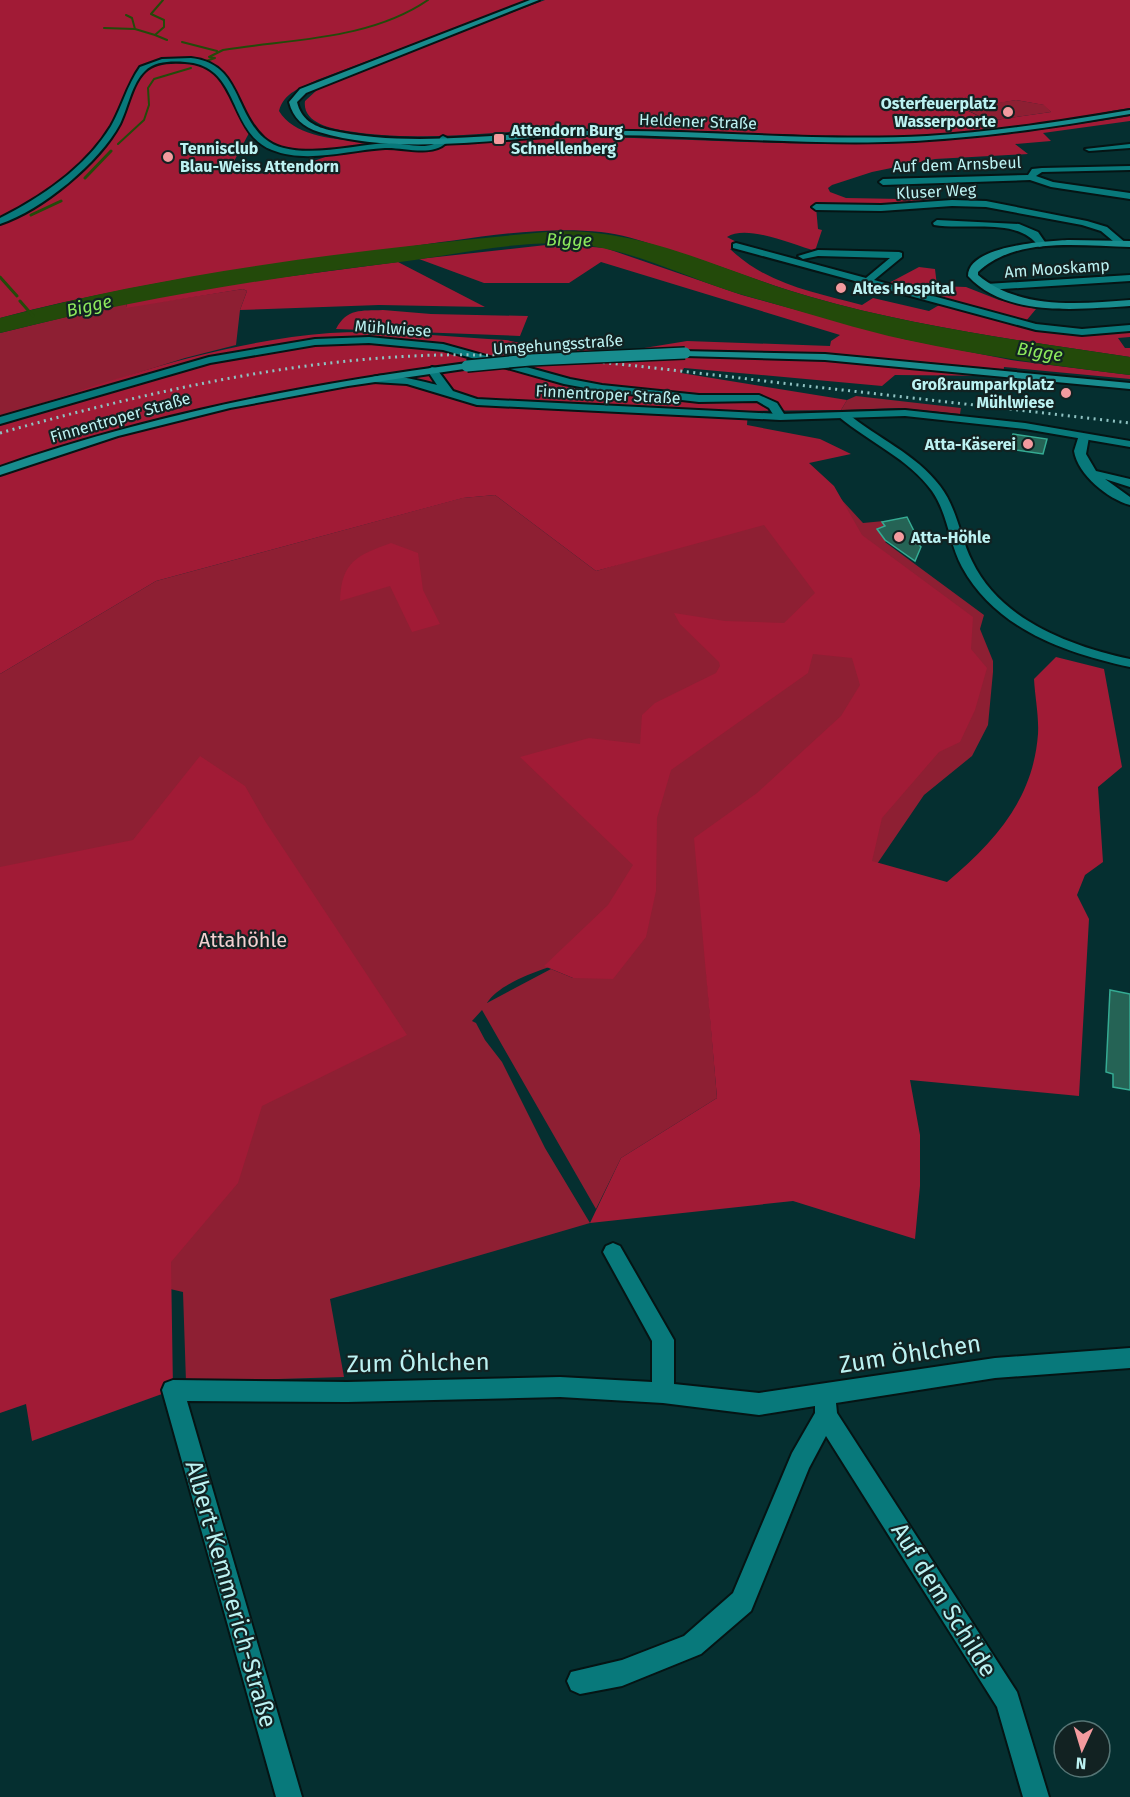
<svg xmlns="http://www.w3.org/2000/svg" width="1130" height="1797" viewBox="0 0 1130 1797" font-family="'Fira Sans',sans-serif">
  <rect width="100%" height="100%" fill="#052f30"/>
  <path fill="#8e1f33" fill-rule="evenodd" d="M1016 100 1045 105 1051 112 989 121 963 108Z
    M243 289 247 291 240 310 236 345 185 358 0 416V333L127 302 126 307Z
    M856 396 961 408 960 414 899 408 841 410 847 400Z
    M495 495 596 571 840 498 863 523 884 521 900 535 885 542 984 615 980 629 993 661V672L988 725 972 756 924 795 877 864 706 966 717 1098 621 1158 596 1209 482 1010 472 1021 476 1023 485 1040 502 1062 545 1148 590 1223 330 1299 344 1377 186 1382 183 1292 140 1282 0 1326V674L156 581 462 498ZM585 955 573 978 551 969 487 1003C503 978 558 965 585 955Z"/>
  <path fill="#a11b36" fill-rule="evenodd" d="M0 0H529L317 80C301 88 284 92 279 111 293 135 331 139 356 141 365 142 377 141 383 144 348 146 285 163 260 133H249L231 167C253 186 313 160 338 153 366 145 396 151 425 151 436 151 445 144 456 143 479 139 502 143 524 137 638 135 751 145 864 144 954 143 1042 130 1130 116V121L1043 133 1051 141 1015 144 1028 154 935 159 872 172 832 185 828 188 830 192 846 198 958 200 966 203 816 207 818 229 822 230 815 251C794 245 747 224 727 237L744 246 730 249C768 285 813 292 862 305L873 298 929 311 941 304C986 316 1035 335 1083 335 1099 335 1115 332 1130 330V337L1118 338 1125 348H1130V357C1024 341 915 327 811 297 759 282 709 261 657 246 639 240 621 234 601 232 537 225 463 240 399 248 265 265 131 283 0 318Z
    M545 0H1130V108C1107 111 1085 117 1063 120 1005 129 946 135 887 138 779 142 672 127 565 129 493 131 418 143 347 131 330 129 302 122 305 101L317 90 347 75ZM1016 100 1044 105 1051 112 989 121 964 109Z
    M555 244 605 248 742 295 904 339 1011 360 1130 375V379L1004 367 1003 376 895 375 882 386 684 368 681 373 847 400 841 410 748 411 747 425 820 439 851 454 809 463 834 486 862 535 973 617 971 649 987 668 975 710 960 742 939 752 882 818 872 861 947 882C995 841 1033 800 1038 734 1039 716 1035 697 1034 679L1056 657 1104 669 1122 767 1098 787 1103 862 1085 875 1077 895 1089 919 1079 1096 910 1080 920 1135V1186L915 1239 793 1201 590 1223 621 1158 717 1098 694 838 757 793 841 716 860 685 852 658 813 654 808 673 671 770 657 818 656 891 646 937 613 979 573 978 544 966 608 905 633 865 520 757 589 738 640 744 642 715 655 703 716 673 720 666 719 662 680 624 674 613 725 621 784 623 815 593 764 525 596 571 495 495 463 498 156 581 0 674V416C108 382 215 342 330 333 388 329 448 337 506 340L535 346 596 350 638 349 687 341 830 346 831 341 840 335 601 262 569 283H484L419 259Z
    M398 262 485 307 379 305 240 310 247 291 243 289 126 308 127 302 238 283Z
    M919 267 935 269 937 286 966 287 999 300 1036 309 1026 321 887 284Z
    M383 310 431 314 528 316 520 336 336 329C347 308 361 311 383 310Z
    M391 543 418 553 423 590 440 624 412 632 390 586 340 601C341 561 358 555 391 543Z
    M200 756 245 786 265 821 407 1035 262 1106 238 1183 171 1262 173 1390 32 1441 26 1404 0 1413V867L133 840Z"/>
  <path fill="#234a0a" d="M557 231C653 230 722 272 811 297 915 327 1024 341 1130 357V375C1055 366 981 356 907 340 854 329 802 311 750 297 691 281 634 248 573 244 517 240 455 255 400 262 264 278 132 300 0 333V318C181 270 371 248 557 231Z"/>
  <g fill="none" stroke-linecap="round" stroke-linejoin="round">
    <path stroke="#234a0a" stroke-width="2" d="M163 0 151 14 164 20V27L155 35 167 40
      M126 15 132 18 135 29 155 35
      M104 28 135 29
      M182 42 217 51
      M206 61 215 58 209 57 223 50C291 39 370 40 428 0
      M118 144 144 120 149 105 148 88 154 79 191 68"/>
    <path stroke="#234a0a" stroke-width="3" d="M85 178 111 151
      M31 215 61 201
      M0 277 17 296
      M20 301 33 316"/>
  </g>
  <path fill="#256355" stroke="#35ab93" stroke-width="1.5" d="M1013 434 1047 439 1043 454 1009 449Z
    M907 517 916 535 915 540 921 547 915 561 885 540 877 529 885 526 882 522Z
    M1110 990 1130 994V1090L1113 1087V1074L1106 1072Z"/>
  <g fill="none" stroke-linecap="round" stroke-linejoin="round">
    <defs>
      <path id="minor" d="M191 58C240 63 234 111 264 138 292 163 354 144 389 143 403 143 421 149 434 144 440 142 438 138 443 136L447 138 446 143C431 157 403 147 385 148 349 150 307 164 272 150 227 132 241 65 185 62 172 61 155 61 145 71 132 83 128 108 120 124 99 163 42 210 0 224V218C42 197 86 167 111 126 122 107 127 85 140 67L162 59Z
        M1130 144V148L1089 151 1085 149Z
        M1130 166V170L1042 172 1036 176 1053 182 1130 193V199L1051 187 1030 180 883 185 879 182 883 179 1028 175 1032 169 1042 168Z
        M952 200 986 201 1087 221 1107 227 1127 244 1119 246 1101 231 1082 225 986 207 952 206 881 211 816 210 812 207 816 204 881 205Z
        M937 220 1019 224 1038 232 1047 245 1039 247C1018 216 966 231 934 225L933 223Z
        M736 243 866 278 890 258 818 256 803 259 798 256 818 250 899 252 902 253V257L874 280 1036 324 1082 329 1130 325V331L1082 335 1036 330 733 248V244Z
        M1130 275V281L986 290 981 287 986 284Z
        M369 337 443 344 570 379 602 385 699 395H759L777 403 786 417 776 419 769 408 757 401 699 402 602 391 564 384 443 350 369 343 315 345 210 363 0 424V417L209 357 315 339Z
        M839 413H847C877 438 916 454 940 486 957 508 960 537 972 561 1000 620 1070 646 1130 659V667C1065 653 996 629 962 567 949 543 948 514 932 491 909 459 869 442 839 417Z
        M1079 435 1089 437 1086 454 1096 471 1130 479V487L1105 479 1130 497V505C1108 499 1078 475 1074 451Z
        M613 1243 620 1246 674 1340V1384L759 1393 995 1358 1130 1348V1368L995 1378 836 1403 837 1413 1017 1692 1049 1797H1023L997 1707 826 1436 809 1468 751 1611 701 1654 622 1686 580 1694 571 1690 567 1681 571 1672 622 1660 684 1636 733 1593 792 1453 815 1413V1406L759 1415 663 1403 560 1397 347 1402 187 1401 302 1797H276L162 1390 165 1383 173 1380 347 1382 560 1377 652 1382V1341L603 1252 606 1246Z"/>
      <path id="tertiary" d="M432 367 436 368 453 391 477 399 780 414 905 410 1025 423 1130 441V447L1025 429 905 416 780 420 477 405 407 384 374 382 369 379C381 370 421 381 437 385L427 370Z"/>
      <path id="secondary" d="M530 0H539L306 93 297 102C301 119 313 126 329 130 413 149 502 132 587 131 701 129 814 142 927 136 995 132 1063 121 1130 110V114C1049 128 968 140 886 142 786 145 687 134 587 135 502 137 401 157 319 132 303 127 293 118 289 102L300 89Z
        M1069 240 1130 241V247C1081 246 1016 236 978 272V275C1020 310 1079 304 1130 300V306C1079 309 1006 318 968 276 968 245 1048 241 1069 240Z
        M681 351 825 354 1130 383V389L825 360 685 356 681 355Z
        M467 363 471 364V368L348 386 230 408 118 436 0 475V467C152 414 308 384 467 363Z"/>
    </defs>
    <use href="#minor" stroke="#051414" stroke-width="4"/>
    <use href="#tertiary" stroke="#051414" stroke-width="4"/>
    <use href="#secondary" stroke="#051414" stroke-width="4"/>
    <use href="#minor" fill="#08797b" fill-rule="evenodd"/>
    <use href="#tertiary" fill="#08797b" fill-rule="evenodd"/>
    <use href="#secondary" fill="#188c8e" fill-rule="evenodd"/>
    <path stroke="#8fc2c2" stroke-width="3" stroke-dasharray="2 4.5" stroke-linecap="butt" d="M0 433C144 393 290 359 439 355 543 353 646 367 748 379 875 394 1003 408 1130 423"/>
    <defs>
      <path id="secondary-bridge" d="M467 366 530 360 685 353"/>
    </defs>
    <use href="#secondary-bridge" stroke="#051414" stroke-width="14" stroke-linecap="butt"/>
    <use href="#secondary-bridge" stroke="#188c8e" stroke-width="11"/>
  </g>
  <g fill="#f49b9f" stroke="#122222" stroke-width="2">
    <circle cx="1008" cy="112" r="6"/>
    <rect x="493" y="133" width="12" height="12" rx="3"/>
    <circle cx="168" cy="157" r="6"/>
    <circle cx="841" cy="288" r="6"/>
    <circle cx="1066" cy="393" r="6"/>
    <circle cx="1028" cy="444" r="6"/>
    <circle cx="899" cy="537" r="6"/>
  </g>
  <g text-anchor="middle" stroke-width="4.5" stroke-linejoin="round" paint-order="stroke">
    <g font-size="16" font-weight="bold" fill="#bcf2f2" stroke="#122222" text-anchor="start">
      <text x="996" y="109" text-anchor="end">Osterfeuerplatz<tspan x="996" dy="18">Wasserpoorte</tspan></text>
      <text x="511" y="136">Attendorn Burg<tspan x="511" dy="18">Schnellenberg</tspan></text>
      <text x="180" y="154">Tennisclub<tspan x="180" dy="18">Blau-Weiss Attendorn</tspan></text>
      <text x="853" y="294">Altes Hospital</text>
      <text x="1054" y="390" text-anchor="end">Großraumparkplatz<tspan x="1054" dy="18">Mühlwiese</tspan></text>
      <text x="1016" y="450" text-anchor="end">Atta-Käserei</text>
      <text x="911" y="543">Atta-Höhle</text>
    </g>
    <g font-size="16" fill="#bcf2f2" stroke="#122222">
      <text transform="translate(698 121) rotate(2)" y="6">Heldener Straße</text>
      <text transform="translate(957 164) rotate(-2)" y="6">Auf dem Arnsbeul</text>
      <text transform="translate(936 191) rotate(-3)" y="6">Kluser Weg</text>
      <text transform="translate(1057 268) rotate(-4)" y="6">Am Mooskamp</text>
      <text transform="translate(393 328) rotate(4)" y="6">Mühlwiese</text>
      <text transform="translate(558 344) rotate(-4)" y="6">Umgehungsstraße</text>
      <text transform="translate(608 394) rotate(3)" y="6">Finnentroper Straße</text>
      <text transform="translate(120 417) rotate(-16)" y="6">Finnentroper Straße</text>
    </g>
    <g font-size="18" font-style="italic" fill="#8ce95c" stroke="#122222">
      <text transform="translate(569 240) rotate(1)" y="6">Bigge</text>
      <text transform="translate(89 306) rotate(-13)" y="6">Bigge</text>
      <text transform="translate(1040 352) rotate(9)" y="6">Bigge</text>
    </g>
    <g font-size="20" fill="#f3d0d1" stroke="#122222">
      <text x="243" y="947">Attahöhle</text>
    </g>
    <g font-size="24" fill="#bcf2f2" stroke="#122222">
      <text transform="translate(910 1354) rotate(-9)" y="8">Zum Öhlchen</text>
      <text transform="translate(418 1363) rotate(-1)" y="8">Zum Öhlchen</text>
      <text transform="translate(231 1594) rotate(74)" y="8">Albert-Kemmerich-Straße</text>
      <text transform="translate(944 1600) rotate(58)" y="8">Auf dem Schilde</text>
    </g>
  </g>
  <g transform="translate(1082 1749) rotate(184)"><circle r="28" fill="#122222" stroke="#567575" stroke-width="1.5"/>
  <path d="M0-4.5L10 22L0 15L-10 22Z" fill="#f49b9f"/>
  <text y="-9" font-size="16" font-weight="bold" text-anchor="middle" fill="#bcf2f2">N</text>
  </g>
</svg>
